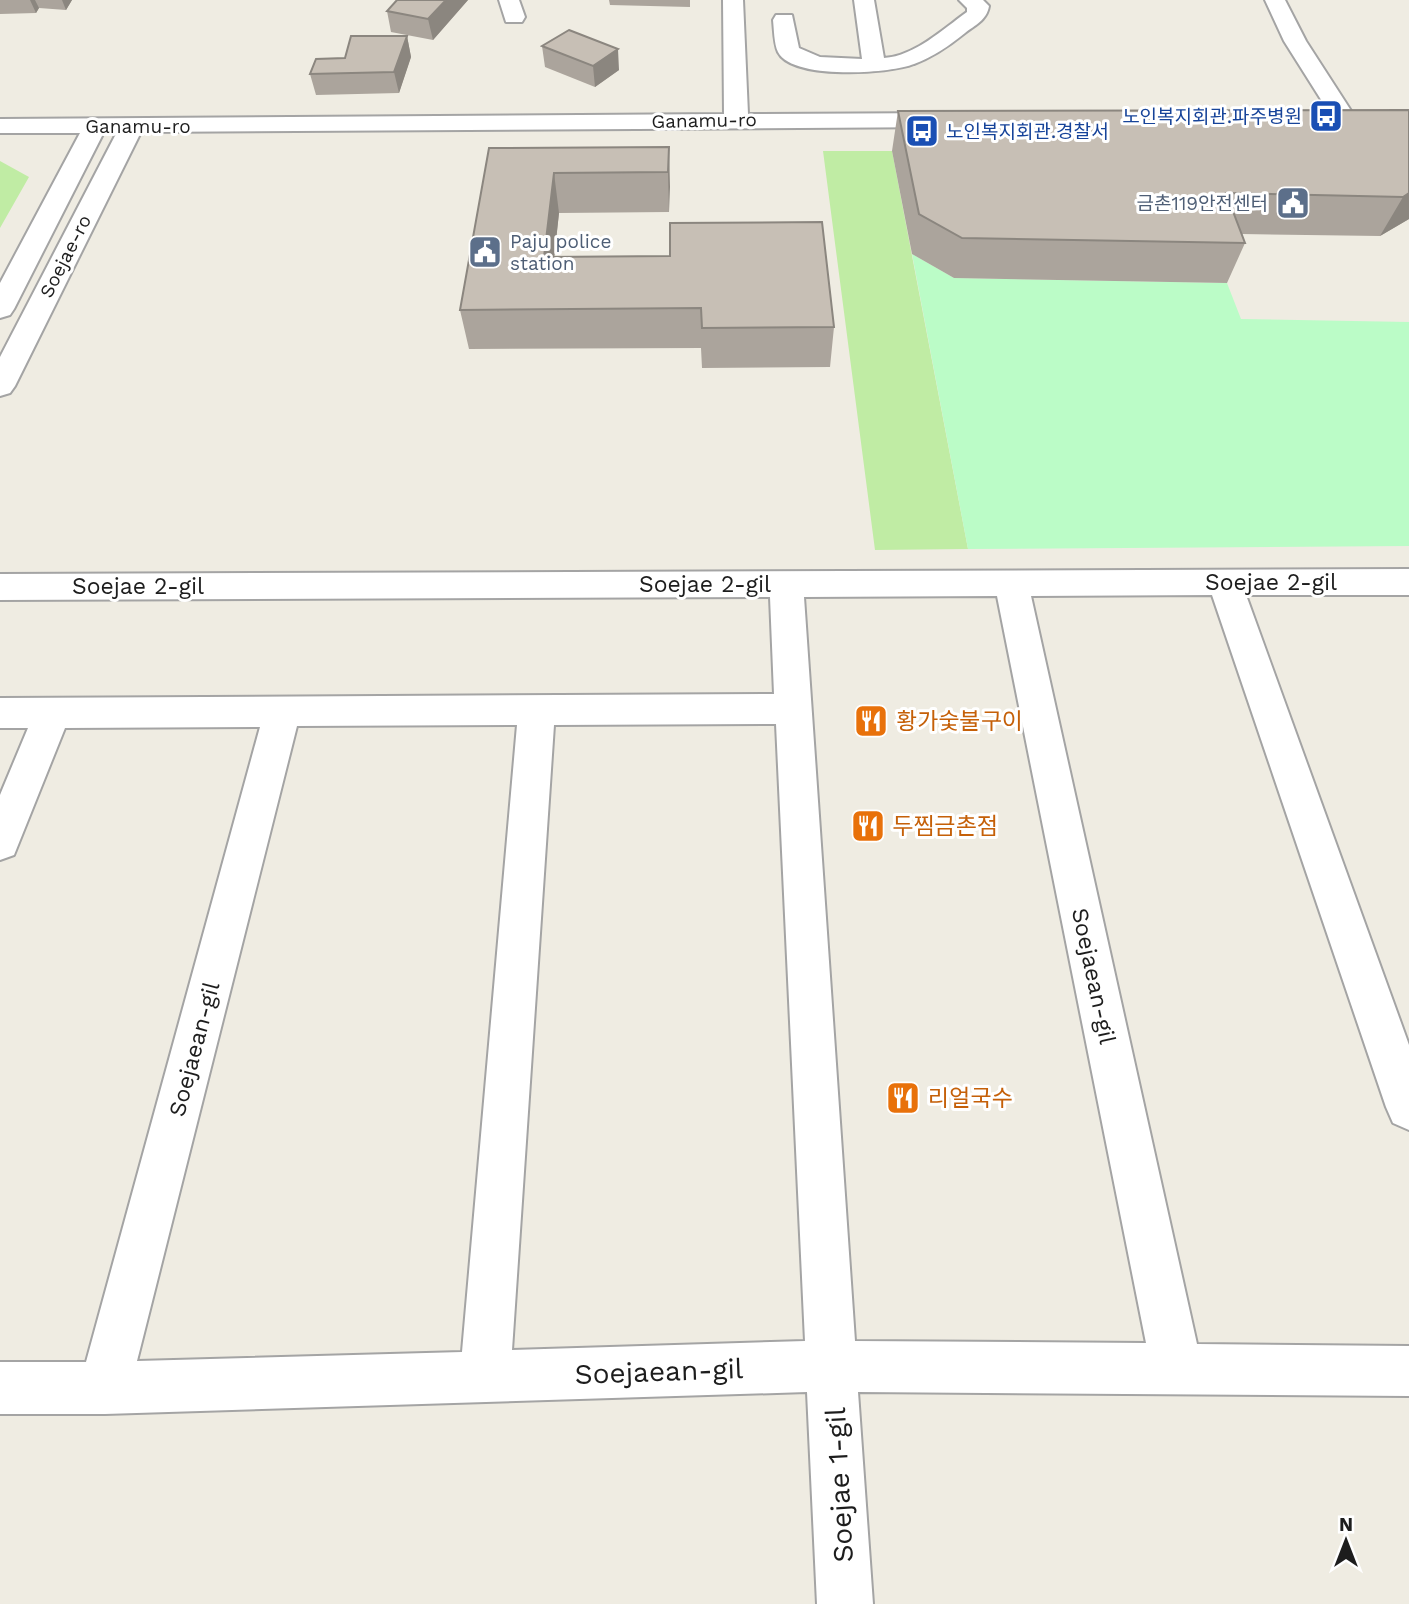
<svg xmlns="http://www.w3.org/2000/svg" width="1409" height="1604" viewBox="0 0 1409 1604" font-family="'Work Sans','Noto Sans KR',sans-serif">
  <rect width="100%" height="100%" fill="#efece2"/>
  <path fill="#c0eca4" d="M823 151H892L968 549 875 550Z
    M0 161 29 177 0 228Z"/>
  <path fill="#bbfcc7" d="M912 254 954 278 1227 283 1241 319 1409 322V546L968 549Z"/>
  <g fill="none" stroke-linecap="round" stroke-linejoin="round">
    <defs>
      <path id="minor" d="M499 0H519L525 17 522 22H506Z
        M723 0H743L748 114 950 113 958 115 962 120 958 125 950 127 141 132 15 386 10 393 0 396V357L117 132H104L14 309 10 315 0 318V283L80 133H0V119L724 114Z
        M854 0H874L884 58C915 56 943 29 967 12V8L959 0H983L989 6C987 20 975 25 965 33 949 46 933 57 914 64 889 74 792 80 778 52 774 44 774 29 773 20L776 15H792L799 48 820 57 862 59Z
        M1265 0H1285L1306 41 1357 120 1353 125H1337L1284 41Z
        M1409 569V595H1246L1409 1045V1130L1393 1123 1386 1107 1212 595 1031 596 1197 1344 1409 1346V1396L858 1392 873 1604H817L807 1392 105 1414H0V1362H86L260 727 65 728 14 855 0 860V795L28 728H0V698L774 694 770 597 0 600V574ZM997 596 1146 1343 855 1341 804 597ZM776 724 805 1341 512 1350 554 725ZM517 725 462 1352 137 1361 297 726Z"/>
    </defs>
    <use href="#minor" stroke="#a4a4a4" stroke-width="4"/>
    <use href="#minor" fill="#fff" fill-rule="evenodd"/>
  </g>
  <path fill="#aba49c" d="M0 0H72L66 10 39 8 36 13 0 14Z
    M397 0H468L433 40 391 32 387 11Z
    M609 0H690V7L610 5Z
    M407 36 411 57 399 93 316 95 310 74 345 58Z
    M542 46 619 70 595 87 545 67Z
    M1409 110V219L1380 236 1242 234 1245 243 1227 283 954 278 912 254 892 151 898 111Z
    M669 147V212L559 213 554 257 834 327 830 367 702 368 701 348 469 349 460 310 489 148Z"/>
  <path fill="#8b867f" d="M30 0H35L39 8 36 13Z
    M62 0H72L66 10Z
    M446 0H468L433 40 428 19Z
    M407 36 411 57 399 93 394 72Z
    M618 49 619 70 595 87 593 66Z
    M669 147 670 187 669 212 668 172Z
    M554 173 559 213 550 297 544 257Z
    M1409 193V219L1380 236 1403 197Z"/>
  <path fill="#c7bfb5" stroke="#8b867f" stroke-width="2" d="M397 0H446L428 19 387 11Z
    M569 30 618 49 593 66 542 46Z
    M351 36H407L394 72 310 74 316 59 345 58Z
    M1409 110V193L1403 197 1226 193 1245 243 962 238 919 214 898 111Z
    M669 147 668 172 554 173 544 257 670 256V223L822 222 834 327 702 328 701 308 460 310 489 148Z"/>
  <defs>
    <symbol id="bus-square" viewBox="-11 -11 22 22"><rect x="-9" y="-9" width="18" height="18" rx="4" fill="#1a4fb4" stroke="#fff"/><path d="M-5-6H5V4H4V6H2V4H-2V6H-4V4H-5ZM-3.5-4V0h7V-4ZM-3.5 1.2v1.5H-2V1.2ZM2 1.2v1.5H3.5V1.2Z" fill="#fff"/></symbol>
    <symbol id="civic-square" viewBox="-11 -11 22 22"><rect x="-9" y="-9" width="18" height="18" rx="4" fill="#5c6f8a" stroke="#fff"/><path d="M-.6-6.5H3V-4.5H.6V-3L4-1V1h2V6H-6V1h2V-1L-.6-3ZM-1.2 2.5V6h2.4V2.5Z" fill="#fff"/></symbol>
    <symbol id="restaurant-square" viewBox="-11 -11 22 22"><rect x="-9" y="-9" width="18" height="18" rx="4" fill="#e8710a" stroke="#fff"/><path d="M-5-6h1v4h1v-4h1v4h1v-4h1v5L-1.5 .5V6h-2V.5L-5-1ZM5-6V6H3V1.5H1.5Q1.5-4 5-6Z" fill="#fff"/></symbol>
  </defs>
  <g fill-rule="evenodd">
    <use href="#bus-square" x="1307" y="97" width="38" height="38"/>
    <use href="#bus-square" x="903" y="112" width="38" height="38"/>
    <use href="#civic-square" x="1274" y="184" width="38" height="38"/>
    <use href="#civic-square" x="466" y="233" width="38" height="38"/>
    <use href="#restaurant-square" x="852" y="702" width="38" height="38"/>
    <use href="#restaurant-square" x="849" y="807" width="38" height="38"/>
    <use href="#restaurant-square" x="884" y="1079" width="38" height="38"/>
  </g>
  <g text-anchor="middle" stroke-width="6" stroke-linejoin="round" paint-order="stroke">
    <g font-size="19" fill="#164399" stroke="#fff" text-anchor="end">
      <text x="1302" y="123">노인복지회관.파주병원</text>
      <text x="946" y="138" text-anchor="start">노인복지회관.경찰서</text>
    </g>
    <g font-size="19" fill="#1d1d1d" stroke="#fff">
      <text transform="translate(704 120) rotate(-1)" y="7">Ganamu-ro</text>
      <text x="138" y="133">Ganamu-ro</text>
      <text transform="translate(65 256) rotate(-63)" y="7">Soejae-ro</text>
    </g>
    <g font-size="19" fill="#4e5e75" stroke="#fff" text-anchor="end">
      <text x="1268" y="210">금촌119안전센터</text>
      <text x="510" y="248" text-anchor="start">Paju police<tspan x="510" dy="22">station</tspan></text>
    </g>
    <g font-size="23" fill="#1d1d1d" stroke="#fff">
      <text x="1271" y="590">Soejae 2-gil</text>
      <text x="705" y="592">Soejae 2-gil</text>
      <text x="138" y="594">Soejae 2-gil</text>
      <text transform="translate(1094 976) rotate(78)" y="8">Soejaean-gil</text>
      <text transform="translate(194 1049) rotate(-75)" y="8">Soejaean-gil</text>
    </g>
    <g font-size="23" fill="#c56008" stroke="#fff" text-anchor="start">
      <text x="896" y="729">황가숯불구이</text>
      <text x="892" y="834">두찜금촌점</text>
      <text x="928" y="1106">리얼국수</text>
    </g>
    <g font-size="28" fill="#1d1d1d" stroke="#fff">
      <text transform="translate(659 1371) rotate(-2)" y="10">Soejaean-gil</text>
      <text transform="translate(839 1485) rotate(-93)" y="10">Soejae 1-gil</text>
    </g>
  </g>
  <g transform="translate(1346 1541)" stroke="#ffffff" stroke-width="5" paint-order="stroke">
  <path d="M0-5L12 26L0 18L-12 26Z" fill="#1d1d1d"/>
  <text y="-10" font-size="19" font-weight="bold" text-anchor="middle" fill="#1d1d1d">N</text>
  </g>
</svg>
